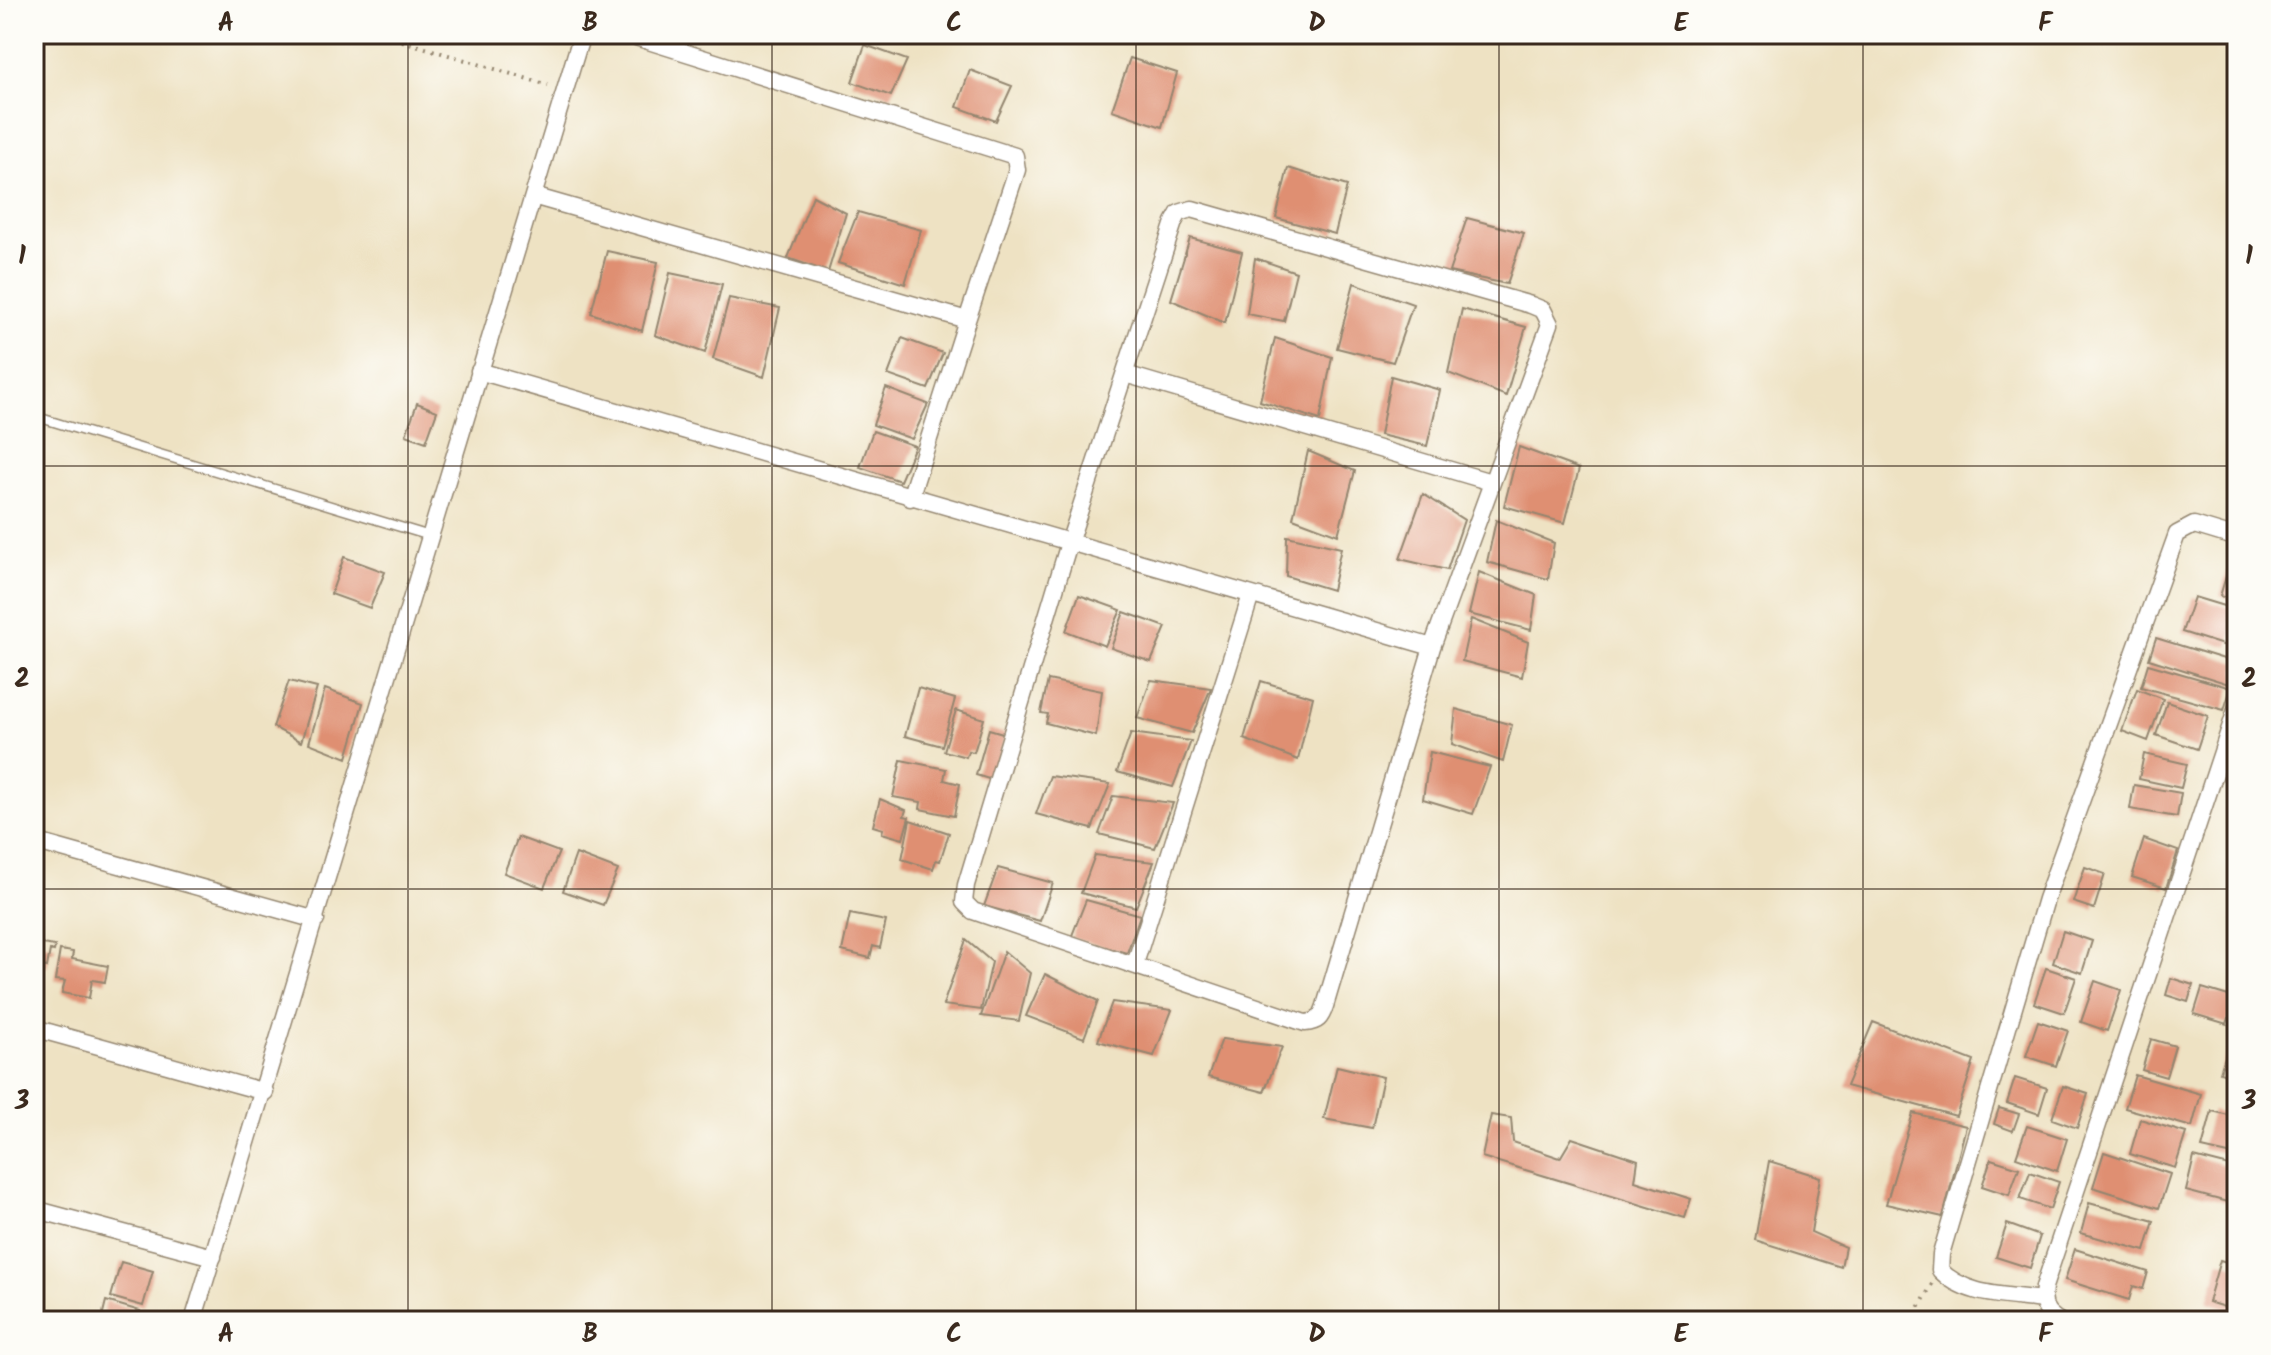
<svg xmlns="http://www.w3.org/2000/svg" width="2271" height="1355" viewBox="0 0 2271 1355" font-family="Kalam,sans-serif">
  <rect width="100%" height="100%" fill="#fdfcf7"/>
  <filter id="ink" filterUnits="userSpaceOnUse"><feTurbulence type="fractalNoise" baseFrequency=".0125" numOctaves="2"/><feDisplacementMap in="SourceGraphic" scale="16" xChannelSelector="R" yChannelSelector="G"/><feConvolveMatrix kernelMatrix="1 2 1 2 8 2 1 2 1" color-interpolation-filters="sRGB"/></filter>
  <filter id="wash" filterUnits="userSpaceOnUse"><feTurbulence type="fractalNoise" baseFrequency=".006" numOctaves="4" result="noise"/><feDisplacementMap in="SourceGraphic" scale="32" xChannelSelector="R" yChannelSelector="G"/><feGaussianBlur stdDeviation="1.8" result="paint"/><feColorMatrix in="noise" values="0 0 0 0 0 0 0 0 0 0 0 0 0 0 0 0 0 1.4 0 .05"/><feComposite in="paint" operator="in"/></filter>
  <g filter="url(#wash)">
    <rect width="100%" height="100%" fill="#eee2c3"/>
    <g id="blocks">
      <path fill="#df8f72" d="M865 45 907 60 891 96 852 82Z
        M1130 58 1177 73 1162 127 1112 110Z
        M970 70 1012 86 996 121 957 107Z
        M1288 168 1347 186 1335 234 1276 218Z
        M813 196 846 213 828 272 788 258Z
        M858 212 921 230 905 284 838 263Z
        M1467 218 1524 233 1507 284 1449 272Z
        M1190 238 1242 252 1225 323 1171 300Z
        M607 251 658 262 642 331 591 313Z
        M1255 258 1296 272 1284 321 1247 314Z
        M670 273 722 284 705 353 655 335Z
        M1354 283 1413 304 1393 362 1337 348Z
        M729 298 780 308 764 377 713 359Z
        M1462 309 1526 327 1506 396 1448 373Z
        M902 338 943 353 928 389 888 375Z
        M1275 338 1332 357 1320 420 1260 401Z
        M1391 376 1440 390 1427 446 1380 435Z
        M886 388 928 404 912 439 873 425Z
        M417 403 437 411 426 442 406 435Z
        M873 431 915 446 900 481 860 467Z
        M1519 447 1579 469 1565 523 1504 506Z
        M1308 451 1355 471 1338 535 1293 518Z
        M1423 494 1464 520 1447 570 1400 559Z
        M1496 520 1554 543 1548 579 1487 562Z
        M1287 536 1341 548 1332 590 1286 576Z
        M344 557 385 572 370 608 331 594Z
        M2231 560 2237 562V601L2220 596Z
        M1479 572 1536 595 1531 630 1469 614Z
        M1079 595 1121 610 1105 646 1066 631Z
        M2194 597 2237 610 2229 647 2182 632Z
        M1124 612 1166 627 1151 662 1111 648Z
        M1471 619 1528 642 1522 677 1462 661Z
        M2156 638 2237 663 2235 686 2149 659Z
        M2148 664 2231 688 2224 710 2141 687Z
        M1048 680 1102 691 1096 736 1046 723 1048 714 1041 713Z
        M1151 680 1211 688 1192 733 1137 718Z
        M289 681 317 688 301 742 273 727Z
        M1261 681 1313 697 1298 760 1244 739Z
        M918 688 955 699 942 746 905 736Z
        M325 689 363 703 347 758 309 743Z
        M2137 689 2163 699 2148 741 2122 731Z
        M2167 702 2208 716 2197 749 2156 735Z
        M1456 709 1512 725 1503 762 1452 744Z
        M956 710 984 719 974 752 968 751 966 757 944 751Z
        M989 729 1006 734 992 780 976 775Z
        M1131 733 1191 741 1173 787 1117 772Z
        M1430 752 1490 767 1473 814 1423 799Z
        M2144 754 2187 764 2181 788 2139 779Z
        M901 760 946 769 944 780 960 784 954 816 920 809 921 802 893 797Z
        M1050 776 1110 784 1092 829 1036 814Z
        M2134 785 2181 793 2177 817 2130 809Z
        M1113 796 1173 803 1155 848 1099 834Z
        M880 799 906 810 904 816 909 817 903 839 882 833 883 829 873 826Z
        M2237 816V837L2231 835Z
        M910 820 949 833 940 861 936 860 933 869 902 859Z
        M518 837 559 852 544 888 504 873Z
        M2144 839 2178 851 2166 888 2132 877Z
        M576 854 618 870 603 905 563 891Z
        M1095 855 1154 862 1136 907 1081 893Z
        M2085 867 2105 874 2094 909 2073 902Z
        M34 868 40 869 35 892H34Z
        M998 868 1053 883 1040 921 984 906Z
        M1086 900 1140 915 1127 953 1071 938Z
        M850 914 886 921 880 948 873 946 870 958 842 951Z
        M2063 931 2092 941 2082 973 2053 963Z
        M966 940 992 962 981 1010 943 1005Z
        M35 943 55 946 54 951 50 950 47 967 34 965Z
        M60 950 73 952 72 959 108 966 105 982 92 980 89 998 62 993 65 981 55 980Z
        M1004 951 1030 973 1019 1021 981 1016Z
        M2046 968 2076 978 2064 1013 2034 1003Z
        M1045 974 1098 1001 1084 1038 1026 1016Z
        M2171 978 2193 985 2188 1002 2166 995Z
        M2095 981 2121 990 2107 1031 2081 1022Z
        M2202 988 2235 998 2227 1024 2194 1014Z
        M1112 1002 1172 1010 1154 1056 1098 1041Z
        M2038 1021 2068 1031 2056 1066 2026 1056Z
        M1873 1022 1974 1061 1956 1116 1846 1086Z
        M2236 1024H2237V1078L2220 1072Z
        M1222 1039 1282 1047 1264 1092 1208 1077Z
        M2151 1039 2175 1046 2166 1077 2142 1070Z
        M1337 1066 1383 1077 1372 1128 1324 1119Z
        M2135 1075 2201 1094 2192 1127 2125 1108Z
        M2015 1078 2047 1088 2039 1114 2007 1103Z
        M2063 1086 2088 1094 2077 1128 2052 1119Z
        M1999 1108 2019 1114 2013 1131 1994 1124Z
        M2212 1111 2237 1117V1156L2202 1148Z
        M1913 1113 1966 1126 1943 1217 1886 1204Z
        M1491 1115 1511 1118 1513 1142 1560 1158 1572 1138 1638 1160 1635 1181 1691 1199 1685 1218 1482 1157Z
        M2140 1119 2186 1133 2175 1168 2130 1154Z
        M2027 1126 2067 1139 2057 1171 2016 1157Z
        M2104 1152 2170 1174 2159 1208 2093 1187Z
        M2194 1157 2237 1168 2231 1203 2186 1191Z
        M1991 1159 2019 1168 2009 1195 1982 1186Z
        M1769 1161 1820 1177 1811 1232 1845 1247 1841 1267 1755 1240Z
        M2030 1172 2059 1182 2050 1209 2020 1199Z
        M2089 1203 2154 1221 2145 1251 2081 1233Z
        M2007 1224 2040 1236 2030 1268 1996 1257Z
        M2075 1249 2148 1272 2143 1289 2133 1286 2129 1300 2065 1280Z
        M2220 1260 2237 1265V1311L2208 1302Z
        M121 1262 153 1271 143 1306 111 1297Z
        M106 1301 140 1311 137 1321H101Z"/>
    </g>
  </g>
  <g filter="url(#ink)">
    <use href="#blocks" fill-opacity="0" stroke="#948670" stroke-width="2"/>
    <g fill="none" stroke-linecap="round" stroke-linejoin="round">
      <defs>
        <path id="service" d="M34 416 430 536"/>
        <path id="minor" d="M533 196 967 320 1017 170 1015 156 626 34
          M1192 209 1531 305 1543 310 1550 324 1432 647 1325 1006C1321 1018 1318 1022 1305 1023L973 911 964 902 966 885 1069 543 1174 222 1179 213Z
          M479 371 1432 647
          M1125 374 1491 482
          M910 498 967 320
          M34 841 316 920
          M1135 964 1251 595
          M34 1028 265 1092
          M34 1209 213 1257
          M2042 1300C2009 1295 1965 1297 1940 1270L1941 1254 2046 899 2177 534 2194 525 2237 538
          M193 1321 582 34
          M2059 1321C2044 1312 2042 1304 2044 1287L2237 707"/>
      </defs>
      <use href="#service" stroke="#948670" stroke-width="11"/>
      <use href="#minor" stroke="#948670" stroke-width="19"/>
      <path stroke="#948670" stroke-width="4" stroke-dasharray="2 6" stroke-linecap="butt" d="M379 34 548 85
        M1912 1321 1932 1284"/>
      <use href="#service" stroke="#fff" stroke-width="8"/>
      <use href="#minor" stroke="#fff" stroke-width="16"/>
    </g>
  </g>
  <path fill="none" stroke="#3b2a1e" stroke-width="2" stroke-opacity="0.55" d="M408 34V1321M772 34V1321M1136 34V1321M1499 34V1321M1863 34V1321M34 466H2237M34 889H2237"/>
  <rect width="2271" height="1355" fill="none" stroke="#fdfcf7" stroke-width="88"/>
  <rect x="44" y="44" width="2183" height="1267" fill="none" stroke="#3b2a1e" stroke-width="3"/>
  <g font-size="26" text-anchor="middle" font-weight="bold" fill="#3b2a1e">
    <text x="226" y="31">A</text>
    <text x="590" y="31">B</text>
    <text x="954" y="31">C</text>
    <text x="1317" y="31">D</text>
    <text x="1681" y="31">E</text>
    <text x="2045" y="31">F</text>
    <text x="22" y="264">1</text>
    <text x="2249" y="264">1</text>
    <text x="22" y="687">2</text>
    <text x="2249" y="687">2</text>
    <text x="22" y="1109">3</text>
    <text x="2249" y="1109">3</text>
    <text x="226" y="1342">A</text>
    <text x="590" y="1342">B</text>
    <text x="954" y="1342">C</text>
    <text x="1317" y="1342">D</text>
    <text x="1681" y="1342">E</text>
    <text x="2045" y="1342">F</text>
  </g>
</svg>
